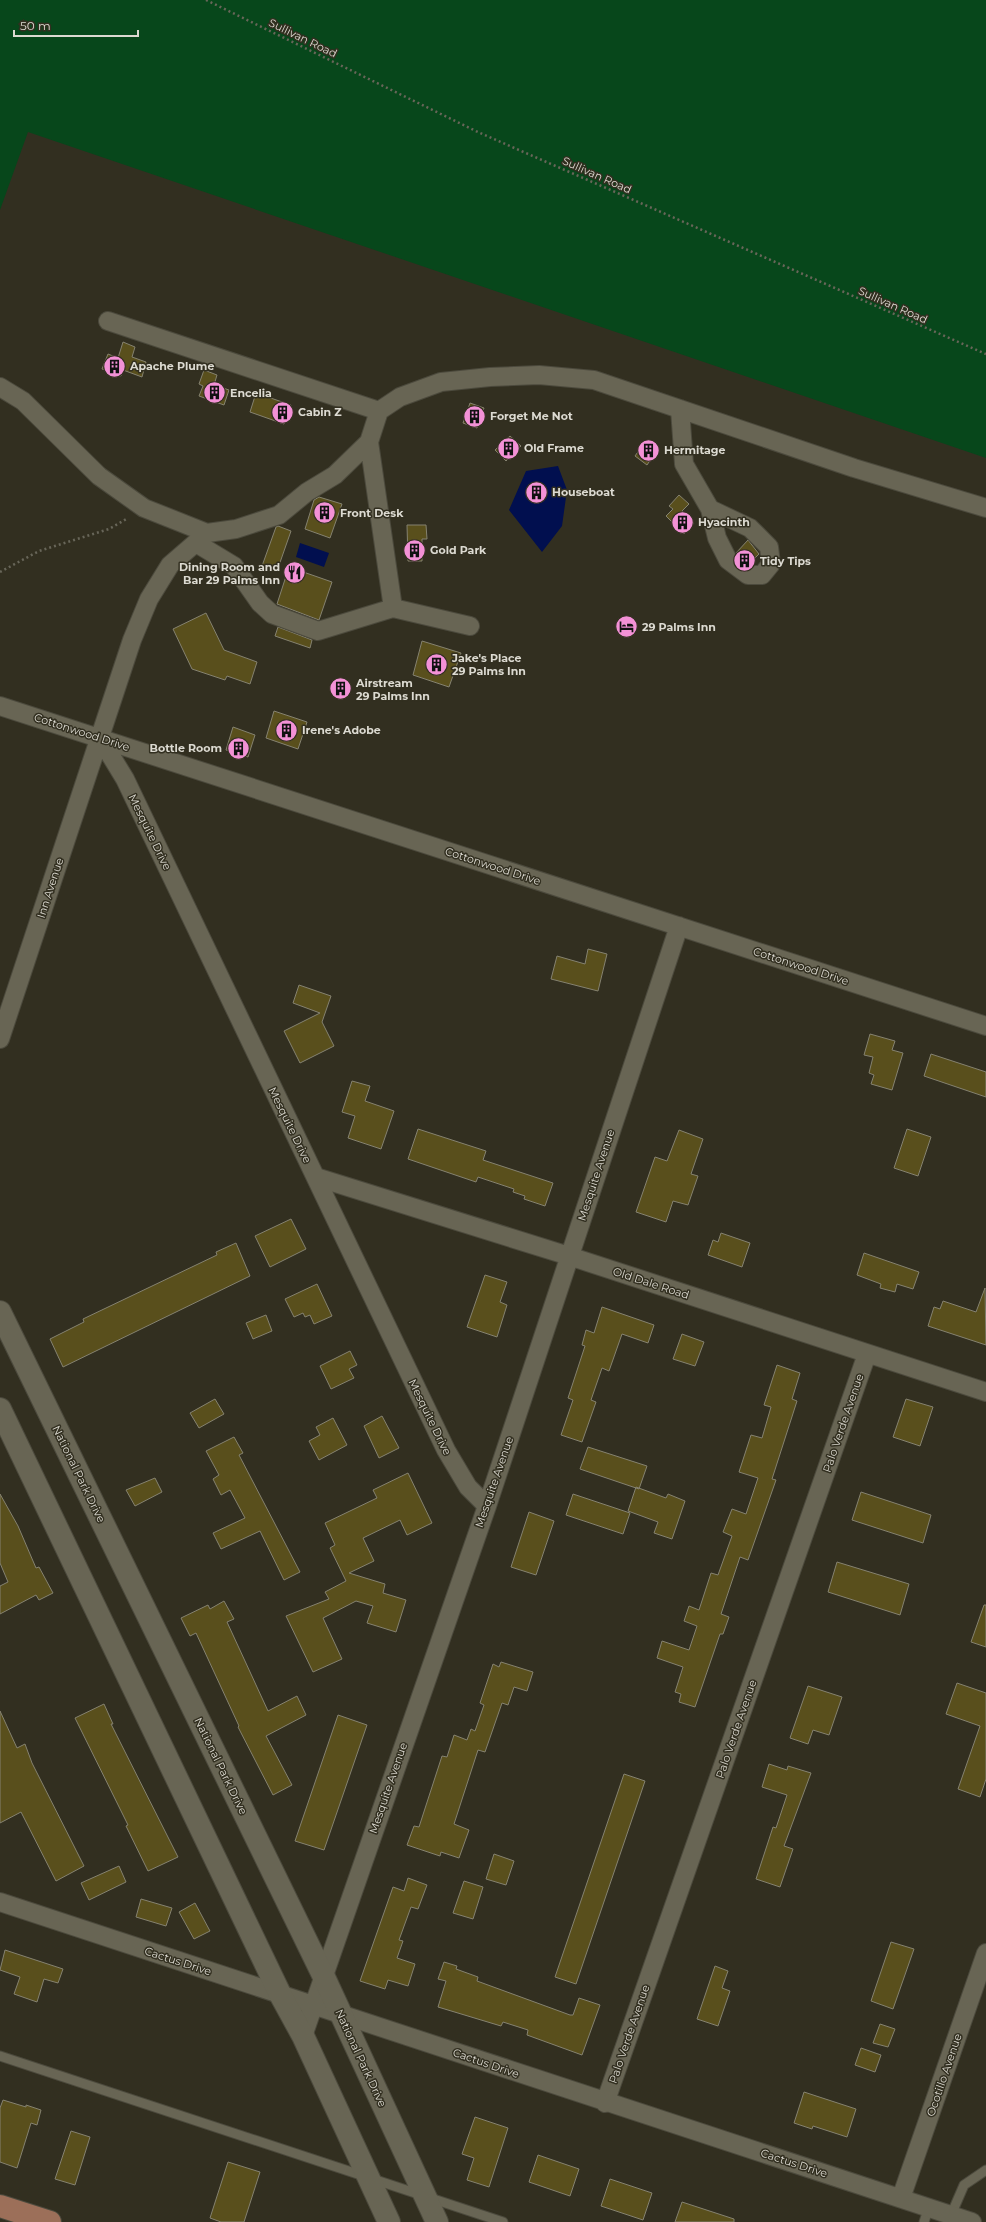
<svg xmlns="http://www.w3.org/2000/svg" width="986" height="2222" viewBox="0 0 986 2222" font-family="Montserrat,sans-serif">
  <rect width="100%" height="100%" fill="#322f20"/>
  <path fill="#07471b" d="M0 0H986V458L28 132 0 210Z"/>
  <path fill="#010f4f" d="M558 466 567 490 562 526 542 552 509 510 526 471Z
    M300 543 329 553 324 567 296 557Z"/>
  <path fill="#594f1c" stroke="#858270" d="M123 342 135 347 132 357 146 362 142 377 123 370 121 376 102 369 108 354 118 358Z
    M204 370 217 375 214 385 229 390 224 405 199 396 203 386 199 384Z
    M256 393 291 405 284 424 250 412Z
    M470 403 484 408 477 428 463 423Z
    M510 436 521 446 506 461 495 450Z
    M645 442 657 450 647 465 635 456Z
    M679 495 689 504 682 511 694 523 684 534 666 516 673 509 669 506Z
    M319 497 342 504 330 538 305 529 314 500Z
    M407 525H426L427 539H422V561H408Z
    M278 526 291 531 277 571 262 566 276 527Z
    M748 540 759 554 750 563 736 553Z
    M289 567 332 582 319 620 277 604Z
    M206 613 224 650 257 662 250 684 227 676 225 680 192 669 173 629Z
    M278 627 312 640 310 648 275 636Z
    M422 641 461 653 449 687 413 675Z
    M274 711 307 722 298 749 266 738Z
    M233 727 255 735 248 757 226 750Z
    M588 949 607 954 598 991 551 979 557 956 585 964Z
    M299 985 331 996 322 1022 334 1046 300 1063 284 1031 320 1013 293 1003Z
    M870 1034 895 1041 892 1050 903 1053 892 1090 871 1084 874 1075 869 1073 873 1057 864 1055Z
    M931 1054 986 1072V1097L924 1076Z
    M352 1081 370 1086 365 1101 394 1111 381 1149 348 1138 355 1116 342 1112Z
    M418 1129 486 1151 483 1160 553 1183 545 1206 524 1199 525 1196 513 1192 514 1189 478 1177 476 1182 408 1159Z
    M907 1129 931 1137 918 1176 894 1168Z
    M679 1130 703 1139 691 1174 698 1176 688 1205 673 1201 666 1222 636 1212 655 1157 667 1161Z
    M291 1219 306 1249 270 1267 255 1236Z
    M721 1233 750 1243 742 1267 708 1255 713 1240 718 1242Z
    M236 1243 250 1276 63 1367 50 1339 84 1322 83 1319 217 1255 216 1252Z
    M864 1253 919 1272 913 1289 897 1284 895 1292 880 1288 881 1284 857 1275Z
    M485 1275 507 1282 500 1302 507 1305 497 1337 467 1327Z
    M317 1284 332 1316 314 1324 310 1315 305 1317 303 1313 294 1317 285 1299Z
    M985 1288 986 1345 928 1326 934 1307 940 1309 943 1301 976 1312Z
    M602 1307 654 1325 648 1343 622 1334 609 1371 602 1368 591 1400 596 1402 582 1442 561 1435 573 1400 568 1398 585 1346 582 1345 586 1330 594 1333Z
    M266 1315 272 1331 253 1339 246 1323Z
    M682 1334 704 1342 695 1366 673 1359Z
    M350 1351 357 1365 349 1369 354 1378 331 1389 320 1366Z
    M777 1365 800 1373 792 1399 797 1401 772 1479 776 1480 748 1560 740 1557 721 1614 729 1617 723 1634H720L695 1707 679 1702 681 1694 675 1692 683 1667 657 1658 662 1641 689 1650 697 1626 684 1621 689 1606 699 1610 711 1573 718 1575 732 1536 723 1532 732 1509 746 1514 758 1478 739 1472 751 1435 762 1438 771 1407 764 1405Z
    M215 1399 224 1414 199 1428 190 1413Z
    M906 1399 933 1407 920 1446 893 1437Z
    M382 1416 399 1448 379 1458 364 1426Z
    M333 1418 347 1445 319 1460 309 1441 320 1435 316 1427Z
    M234 1437 243 1453 239 1455 300 1572 284 1580 260 1531 221 1549 213 1533 245 1518 230 1490 221 1495 213 1479 219 1475 206 1451Z
    M588 1447 647 1466 639 1489 580 1469Z
    M408 1473 432 1523 407 1535 400 1520 363 1538 374 1561 349 1573 385 1584 383 1593 406 1600 396 1632 367 1623 373 1606 356 1601 323 1618 342 1659 313 1672 286 1616 329 1599 325 1592 346 1581 330 1548 335 1545 325 1523 377 1498 373 1490Z
    M155 1478 162 1492 135 1506 126 1490Z
    M636 1487 666 1498 668 1494 685 1501 672 1539 654 1533 658 1522 628 1511Z
    M861 1492 931 1515 923 1543 852 1520Z
    M0 1494 18 1526 36 1568 39 1567 53 1593 39 1600 36 1595 0 1614V1586L8 1582 0 1563Z
    M573 1494 630 1513 623 1534 566 1515Z
    M529 1512 554 1521 536 1575 511 1567Z
    M837 1562 909 1584 900 1615 828 1592Z
    M224 1601 234 1619 227 1622 268 1711 297 1696 306 1715 266 1736 292 1785 273 1795 238 1727 239 1726 196 1633 190 1636 181 1618 208 1605 210 1609Z
    M984 1605H986V1647L971 1642Z
    M501 1662 533 1672 527 1691 514 1687 508 1705 502 1703 485 1752 478 1750 454 1824 469 1830 459 1858 441 1852 440 1856 407 1845 414 1826 419 1827 442 1756 447 1757 454 1735 467 1740 471 1729 475 1731 484 1705 480 1703 493 1664 499 1667Z
    M957 1683 986 1693V1779L980 1797 958 1789 980 1726 946 1714Z
    M808 1686 842 1697 829 1735 813 1730 808 1744 790 1738Z
    M104 1704 113 1724H111L178 1857 148 1871 126 1826 128 1825 75 1718Z
    M0 1711 17 1748 25 1744 32 1763 84 1866 56 1881 21 1812 0 1823Z
    M338 1715 367 1725 324 1850 295 1841Z
    M769 1764 787 1770 788 1766 811 1773 784 1846 793 1849 780 1887 756 1879 773 1827 776 1828 787 1795 762 1787Z
    M624 1774 645 1781 576 1984 555 1977Z
    M494 1854 514 1861 506 1885 486 1879Z
    M119 1866 126 1882 89 1900 81 1883Z
    M408 1878 427 1885 418 1909 411 1907 399 1940 403 1941 397 1958 415 1964 408 1986 388 1980 385 1989 360 1981 393 1887 404 1891Z
    M464 1881 483 1887 473 1919 453 1913Z
    M141 1899 172 1908 166 1926 136 1917Z
    M195 1903 210 1931 194 1939 179 1912Z
    M891 1942 914 1949 893 2009 871 2001Z
    M5 1950 63 1969 58 1983 44 1979 37 2002 14 1994 20 1977 0 1970Z
    M444 1962 457 1966 456 1969 478 1977 477 1981 570 2015H573L579 1998 600 2005 582 2055 527 2035 528 2030 503 2022 501 2026 438 2007 446 1981 438 1979Z
    M715 1966 728 1971 722 1988 730 1991 718 2026 697 2019Z
    M880 2024 895 2029 888 2047 873 2043Z
    M861 2048 881 2055 875 2072 855 2065Z
    M804 2092 856 2109 847 2137 813 2126 812 2129 794 2123Z
    M3 2100 26 2107V2105L41 2110 37 2125 31 2123 17 2168 0 2162V2108Z
    M475 2117 508 2128 489 2187 467 2180 474 2158 462 2154Z
    M71 2131 90 2137 75 2185 55 2179Z
    M538 2155 579 2169 570 2196 529 2182Z
    M228 2162 260 2172 244 2222H221L210 2218Z
    M610 2179 652 2193 643 2220 601 2206Z
    M682 2202 734 2219V2222H675Z"/>
  <g fill="none" stroke-linecap="round" stroke-linejoin="round">
    <defs>
      <path id="lane" d="M0 2056 503 2222
        M951 2215 964 2185 986 2170
        M924 2222 929 2207"/>
      <path id="street" d="M108 321 379 411
        M0 387 23 401 99 476 144 508 207 533 236 529 279 515 307 492 335 475 369 442 379 411 400 397 441 382 490 377 539 375 594 380 854 468 986 508
        M680 409 684 464 710 509 717 538 728 560 748 575H762L771 564 769 547 750 528 710 509
        M196 543 234 566 260 603 272 614 318 631 393 608 369 442
        M393 608 470 626
        M0 706 986 1026
        M100 738 125 779 446 1450 468 1487 487 1506
        M0 1039 132 640 149 599 170 565 207 533
        M316 1177 569 1256 986 1392
        M0 1902 972 2222
        M303 2036 487 1506 679 926
        M605 2103 867 1354
        M901 2198 986 1953"/>
      <path id="secondary" d="M0 1312 323 1975 437 2222
        M0 1409 280 1994 303 2036 389 2222"/>
      <path id="primary" d="M0 2206 50 2222"/>
    </defs>
    <use href="#lane" stroke="#4c4a3d" stroke-width="11"/>
    <use href="#street" stroke="#4c4a3d" stroke-width="20"/>
    <use href="#secondary" stroke="#4c4a3d" stroke-width="24"/>
    <use href="#primary" stroke="#4c4a3d" stroke-width="24"/>
    <path stroke="#686659" stroke-width="2.5" stroke-dasharray="2 3" stroke-linecap="butt" d="M206 0 480 133 986 354
      M0 572 39 551 109 529 128 518"/>
    <use href="#lane" stroke="#686554" stroke-width="9"/>
    <use href="#street" stroke="#686554" stroke-width="18"/>
    <use href="#secondary" stroke="#686554" stroke-width="22"/>
    <use href="#primary" stroke="#9c6f59" stroke-width="22"/>
  </g>
  <defs>
    <symbol id="building-disc" viewBox="-11 -11 22 22"><circle r="9.5" fill="#f391d6" stroke="#322f20"/><path d="M-4-6H4V6H1V3H-1V6H-4ZM-2.5-4.3h1.7v1.8h-1.7ZM.8-4.3h1.7v1.8H.8ZM-2.5-1h1.7V.8h-1.7ZM.8-1h1.7V.8H.8Z" fill="#111"/></symbol>
    <symbol id="restaurant-disc" viewBox="-11 -11 22 22"><circle r="9.5" fill="#f391d6" stroke="#322f20"/><path d="M-5-6h1v4h1v-4h1v4h1v-4h1v5L-1.5 .5V6h-2V.5L-5-1ZM5-6V6H3V1.5H1.5Q1.5-4 5-6Z" fill="#111"/></symbol>
    <symbol id="hotel-disc" viewBox="-11 -11 22 22"><circle r="9.5" fill="#f391d6" stroke="#322f20"/><path d="M-6-4.5h1.5V1H6V5H4.5V3h-9V5H-6ZM-4 0a1.8 1.8 0 1 1 3.6 0ZM.5 0V-2.5h3Q6-2.5 6 0Z" fill="#111"/></symbol>
  </defs>
  <g fill-rule="evenodd">
    <use href="#building-disc" x="102" y="354" width="25" height="25"/>
    <use href="#building-disc" x="202" y="380" width="25" height="25"/>
    <use href="#building-disc" x="270" y="400" width="25" height="25"/>
    <use href="#building-disc" x="462" y="404" width="25" height="25"/>
    <use href="#building-disc" x="496" y="436" width="25" height="25"/>
    <use href="#building-disc" x="636" y="438" width="25" height="25"/>
    <use href="#building-disc" x="524" y="480" width="25" height="25"/>
    <use href="#building-disc" x="312" y="500" width="25" height="25"/>
    <use href="#building-disc" x="670" y="510" width="25" height="25"/>
    <use href="#building-disc" x="402" y="538" width="25" height="25"/>
    <use href="#building-disc" x="732" y="548" width="25" height="25"/>
    <use href="#restaurant-disc" x="282" y="560" width="25" height="25"/>
    <use href="#hotel-disc" x="614" y="614" width="25" height="25"/>
    <use href="#building-disc" x="424" y="652" width="25" height="25"/>
    <use href="#building-disc" x="328" y="676" width="25" height="25"/>
    <use href="#building-disc" x="274" y="718" width="25" height="25"/>
    <use href="#building-disc" x="226" y="736" width="25" height="25"/>
  </g>
  <g text-anchor="middle" stroke-width="3" stroke-linejoin="round" paint-order="stroke">
    <g font-size="11" fill="#dcdad1" stroke="#322f20">
      <text transform="translate(303 38) rotate(26)" y="4">Sullivan Road</text>
      <text transform="translate(597 175) rotate(24)" y="4">Sullivan Road</text>
      <text transform="translate(893 305) rotate(24)" y="4">Sullivan Road</text>
      <text transform="translate(82 732) rotate(18)" y="4">Cottonwood Drive</text>
      <text transform="translate(150 832) rotate(64)" y="4">Mesquite Drive</text>
      <text transform="translate(493 866) rotate(18)" y="4">Cottonwood Drive</text>
      <text transform="translate(50 888) rotate(-72)" y="4">Inn Avenue</text>
      <text transform="translate(801 966) rotate(18)" y="4">Cottonwood Drive</text>
      <text transform="translate(290 1125) rotate(64)" y="4">Mesquite Drive</text>
      <text transform="translate(596 1175) rotate(-72)" y="4">Mesquite Avenue</text>
      <text transform="translate(651 1283) rotate(18)" y="4">Old Dale Road</text>
      <text transform="translate(430 1417) rotate(64)" y="4">Mesquite Drive</text>
      <text transform="translate(843 1423) rotate(-71)" y="4">Palo Verde Avenue</text>
      <text transform="translate(79 1474) rotate(64)" y="4">National Park Drive</text>
      <text transform="translate(494 1482) rotate(-71)" y="4">Mesquite Avenue</text>
      <text transform="translate(736 1729) rotate(-71)" y="4">Palo Verde Avenue</text>
      <text transform="translate(221 1766) rotate(64)" y="4">National Park Drive</text>
      <text transform="translate(388 1788) rotate(-71)" y="4">Mesquite Avenue</text>
      <text transform="translate(178 1961) rotate(18)" y="4">Cactus Drive</text>
      <text transform="translate(629 2034) rotate(-71)" y="4">Palo Verde Avenue</text>
      <text transform="translate(361 2058) rotate(65)" y="4">National Park Drive</text>
      <text transform="translate(486 2063) rotate(19)" y="4">Cactus Drive</text>
      <text transform="translate(944 2075) rotate(-71)" y="4">Ocotillo Avenue</text>
      <text transform="translate(794 2163) rotate(18)" y="4">Cactus Drive</text>
    </g>
    <g font-size="11" font-weight="bold" fill="#dcdad1" stroke="#322f20" text-anchor="start">
      <text x="130" y="370">Apache Plume</text>
      <text x="230" y="397">Encelia</text>
      <text x="298" y="416">Cabin Z</text>
      <text x="490" y="420">Forget Me Not</text>
      <text x="524" y="452">Old Frame</text>
      <text x="664" y="454">Hermitage</text>
      <text x="552" y="496">Houseboat</text>
      <text x="340" y="517">Front Desk</text>
      <text x="698" y="526">Hyacinth</text>
      <text x="430" y="554">Gold Park</text>
      <text x="760" y="565">Tidy Tips</text>
      <text x="280" y="571" text-anchor="end">Dining Room and<tspan x="280" dy="13">Bar 29 Palms Inn</tspan></text>
      <text x="642" y="631">29 Palms Inn</text>
      <text x="452" y="662">Jake's Place<tspan x="452" dy="13">29 Palms Inn</tspan></text>
      <text x="356" y="687">Airstream<tspan x="356" dy="13">29 Palms Inn</tspan></text>
      <text x="302" y="734">Irene's Adobe</text>
      <text x="222" y="752" text-anchor="end">Bottle Room</text>
    </g>
  </g>
  <path d="M14 30v6h124v-6" fill="none" stroke="#dcdad1" stroke-width="2"/>
  <text x="20" y="30" font-size="12" fill="#dcdad1" stroke="#322f20" stroke-width="3" paint-order="stroke">50 m</text>
</svg>
